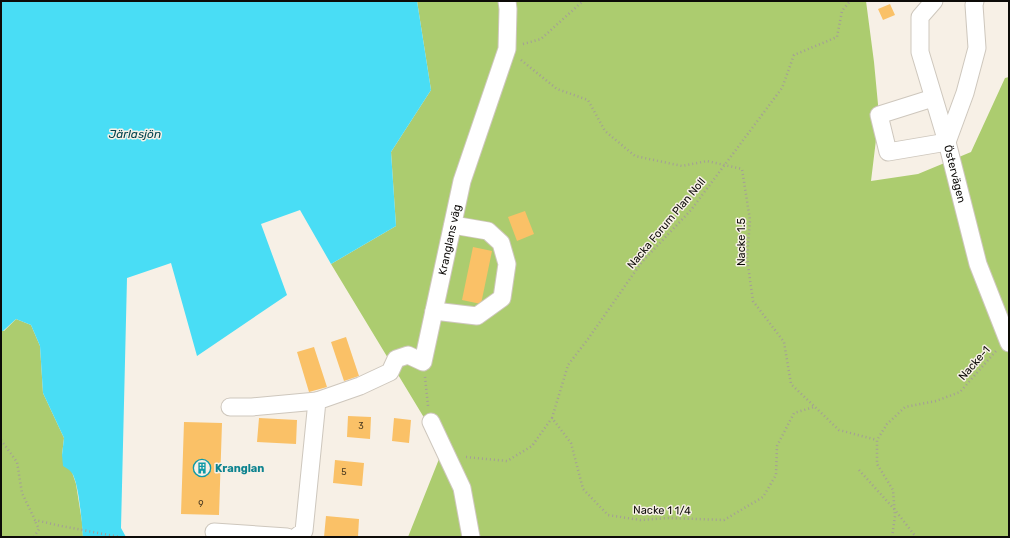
<svg xmlns="http://www.w3.org/2000/svg" width="1010" height="538" viewBox="0 0 1010 538" font-family="Rubik,sans-serif">
  <rect width="100%" height="100%" fill="#f7f0e6"/>
  <path fill="#accc6f" d="M417 1H866L874 62 879 115 871 181 918 174 971 152 1005 78 1009 77V537H408L443 449 331 264 396 226 391 152 431 90Z
    M16 319 31 325 40 346 43 393 64 438 62 455 72 472 76 484 82 522 83 537H1V331H4Z"/>
  <path fill="#49ddf5" d="M1 1H417L431 90 391 152 396 226 331 264 300 210 261 224 287 295 197 356 171 263 127 278 121 528 126 537H83C82 525 79 480 71 472 70 470 66 468 63 466L62 455 64 438 43 393 40 346 31 325 16 319 3 331H1Z"/>
  <path fill="#fac167" d="M890 4 895 15 883 20 878 9Z
    M525 211 534 234 517 241 508 217Z
    M473 247 492 251 481 304 462 300Z
    M346 337 359 376 344 381 331 342Z
    M314 347 327 387 309 392 297 352Z
    M348 416 371 417 370 439 347 437Z
    M259 418 297 420 296 444 257 442Z
    M394 418 411 420 409 443 392 441Z
    M184 422 222 423 219 515 181 514Z
    M335 460 364 463 362 486 333 483Z
    M326 516 359 519 358 537H324Z"/>
  <g fill="none" stroke-linecap="round" stroke-linejoin="round">
    <defs>
      <g id="minor">
        <path id="s1" d="M934 1 920 17V52L947 142 978 264 1009 343"/>
        <path d="M933 98 879 115 888 152 947 142"/>
        <path d="M947 142 965 93 977 48 974 5 975 1"/>
        <path d="M434 311 477 316 502 298 507 264 501 243 488 231 453 225"/>
        <path d="M230 407H252L317 401"/>
        <path d="M431 422 462 488 471 537"/>
        <path d="M214 532 287 537"/>
        <path id="s2" d="M296 537 304 531 317 401 360 386 390 372 396 359 408 355 423 362 462 181 507 49 508 9 507 1"/>
      </g>
    </defs>
    <use href="#minor" stroke="#cec7bd" stroke-width="19"/>
    <path stroke="#a49e97" stroke-width="2.5" stroke-dasharray="1 3" stroke-linecap="butt" d="M523 44 541 39 583 1
      M521 60 557 89 588 100 605 131 635 156 682 166 707 161 742 169 750 220 747 258 753 301 784 342 791 384 839 430 877 440
      M425 377 428 406
      M552 418 568 365 588 339 641 263 691 210 782 88 794 55 837 37 842 11 850 1
      M1 440 17 462 22 493 35 520 61 526 120 537
      M466 457 507 461 532 446 552 418 571 443 583 489 608 515 640 520 669 518 724 520 763 497 776 475 777 446 794 413 814 407
      M859 470 895 510 916 537
      M34 537 39 529 35 521
      M892 537 895 516 893 490 877 464V440L887 424 905 407 936 401 960 392 996 351"/>
    <use href="#minor" stroke="#fff" stroke-width="17"/>
  </g>
  <defs>
    <symbol id="building-ring" viewBox="-11 -11 22 22"><circle r="9.5" fill="#f7f0e6" stroke="#0f9aa8" stroke-width="1.5"/><path d="M-4-6H4V6H1V3H-1V6H-4ZM-2.5-4.3h1.7v1.8h-1.7ZM.8-4.3h1.7v1.8H.8ZM-2.5-1h1.7V.8h-1.7ZM.8-1h1.7V.8H.8Z" fill="#0f9aa8"/></symbol>
  </defs>
  <g fill-rule="evenodd">
    <use href="#building-ring" x="192" y="458" width="20" height="20"/>
  </g>
  <g text-anchor="middle" stroke-width="3" stroke-linejoin="round" paint-order="stroke">
    <g font-size="9" fill="#483820">
      <text x="361" y="429">3</text>
      <text x="344" y="475">5</text>
      <text x="201" y="507">9</text>
    </g>
    <g font-size="11" fill="#0d0b08" stroke="#f7f0e6">
      <text dy="4" stroke="none"><textPath href="#s1" startOffset="183">Östervägen</textPath></text>
      <text transform="translate(666 223) rotate(-50)" y="4">Nacka Forum Plan Noll</text>
      <text dy="4" stroke="none"><textPath href="#s2" startOffset="388">Kranglans väg</textPath></text>
      <text transform="translate(741 242) rotate(-90)" y="4">Nacke 1.5</text>
      <text transform="translate(974 363) rotate(-49)" y="4">Nacke-1</text>
      <text transform="translate(662 510) rotate(1)" y="4">Nacke 1 1/4</text>
    </g>
    <g font-size="11" font-weight="bold" fill="#0d838f" stroke="#f7f0e6" text-anchor="start">
      <text x="215" y="472">Kranglan</text>
    </g>
    <g font-size="12" font-style="italic" fill="#00434d" stroke="#f7f0e6">
      <text x="135" y="138">Järlasjön</text>
    </g>
  </g>
  <rect width="1010" height="538" fill="none" stroke="#0d0b08" stroke-width="4"/>
</svg>
